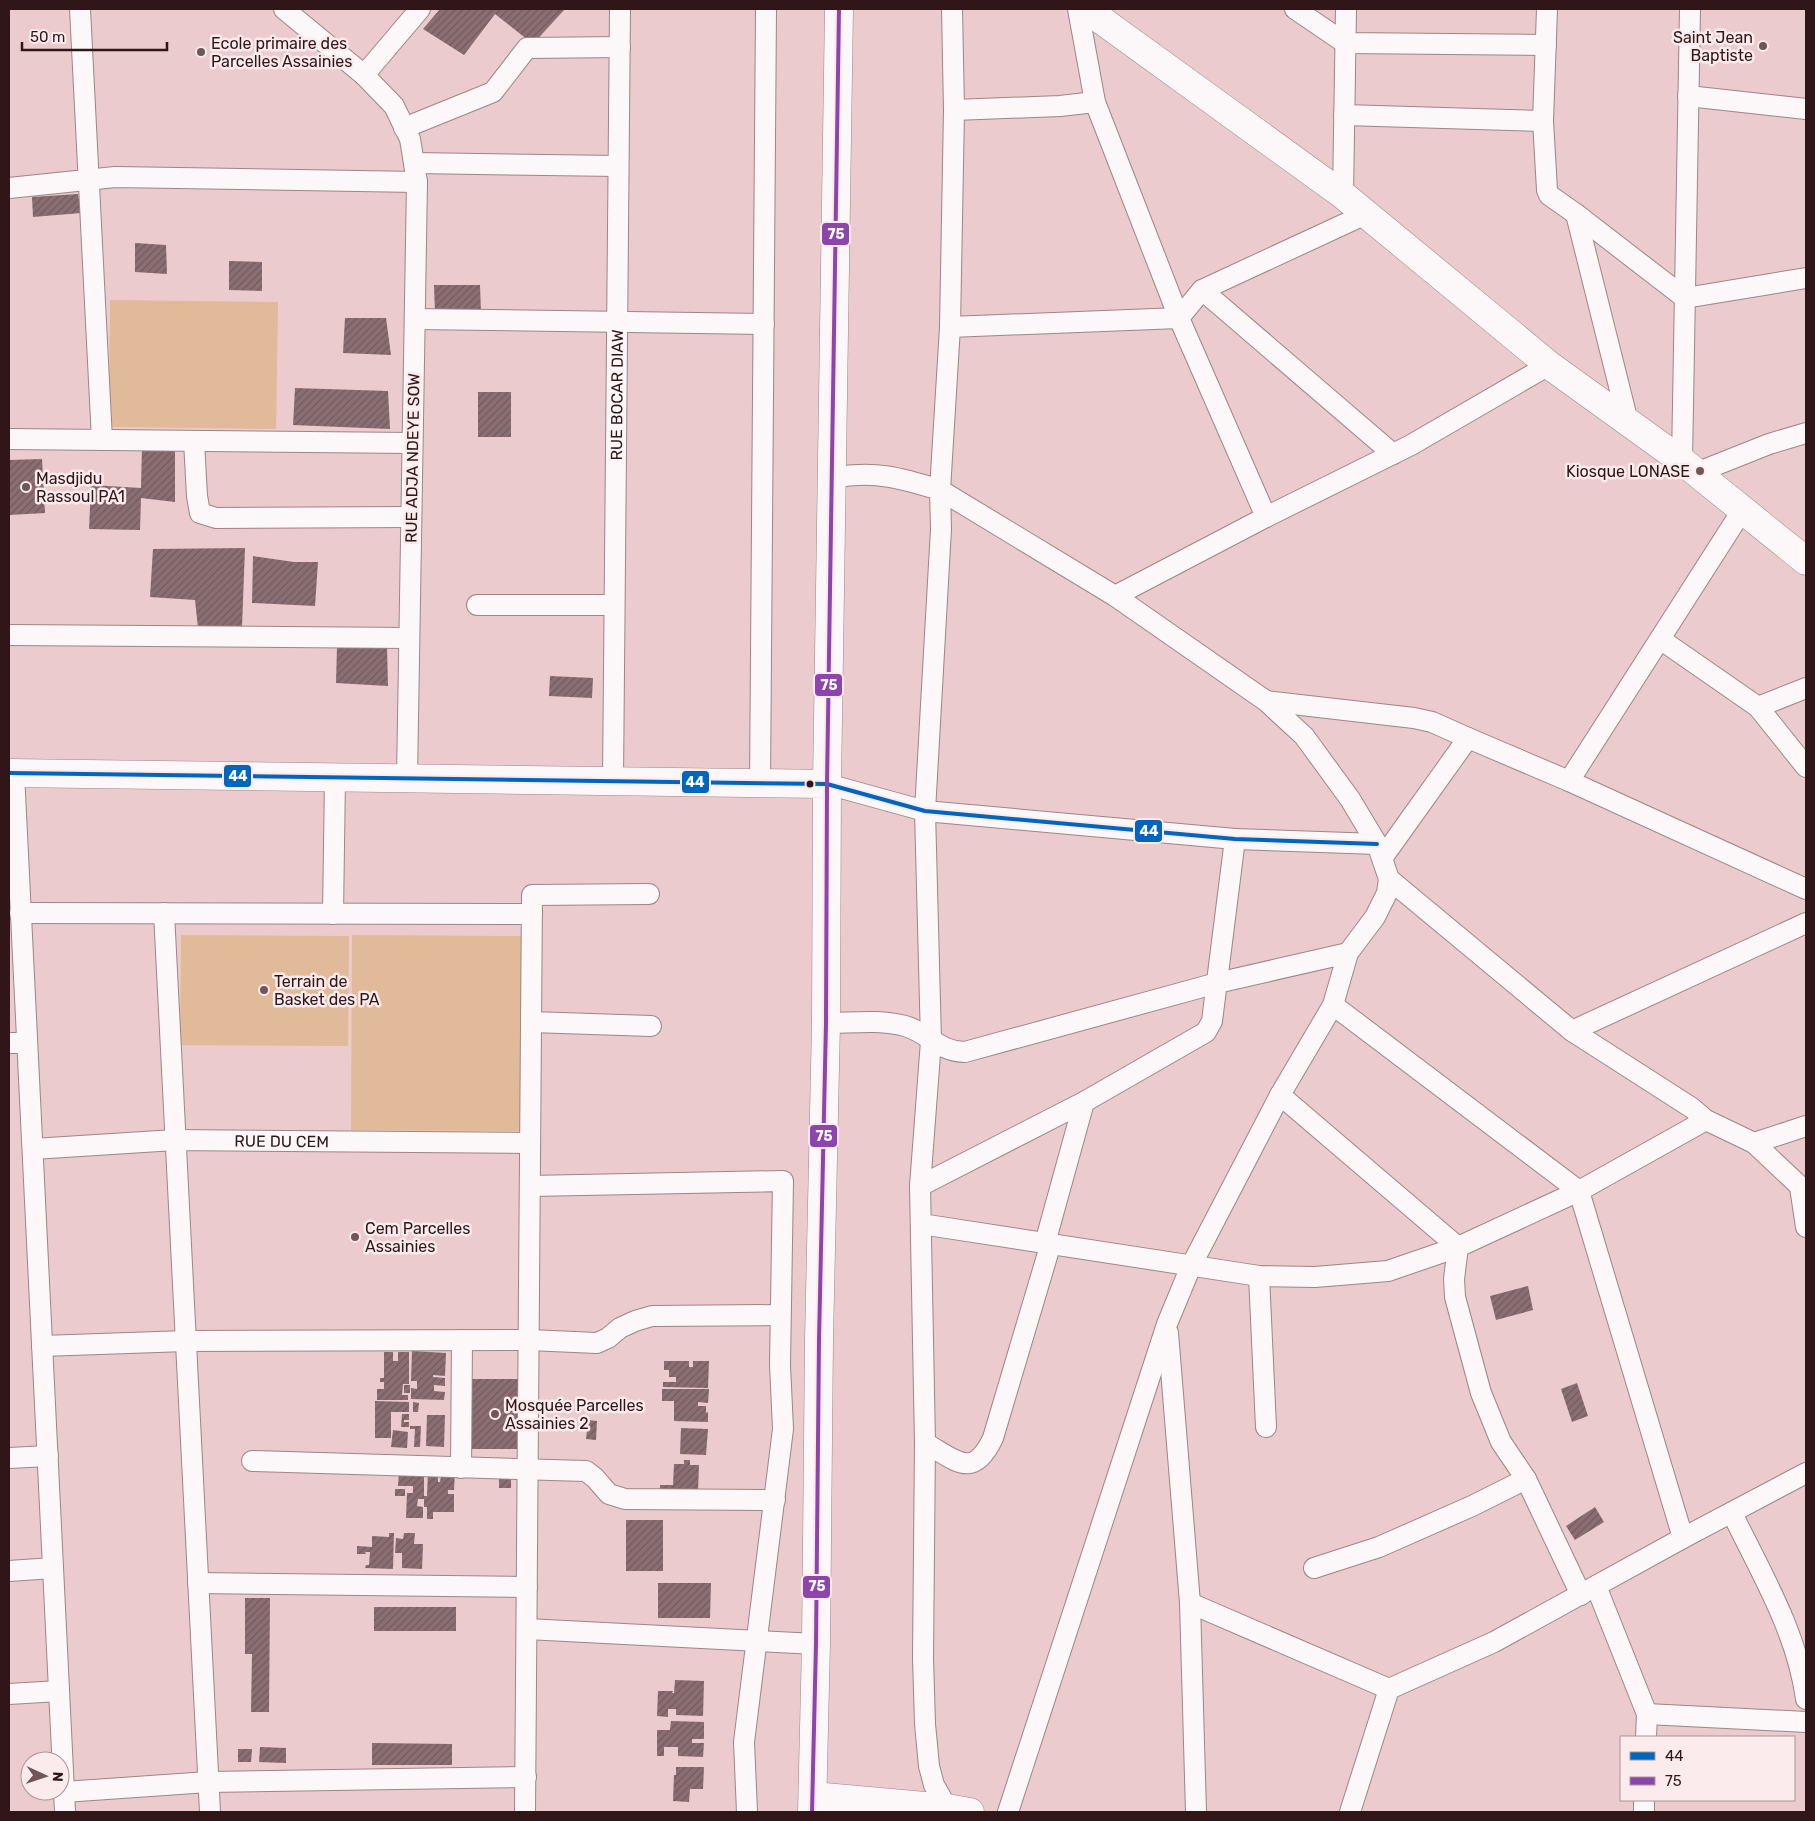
<svg xmlns="http://www.w3.org/2000/svg" width="1815" height="1821" viewBox="0 0 1815 1821" font-family="Rubik,sans-serif">
  <defs>
    <pattern id="building-hatch" width="6" height="6" patternUnits="userSpaceOnUse" patternTransform="scale(1.25)"><rect width="6" height="6" fill="#8a6e72"/><path d="M-1 1l2-2M0 6l6-6M5 7l2-2" fill="none" stroke="#71595d"/></pattern>
  </defs>
  <rect width="100%" height="100%" fill="#ebcbcd"/>
  <path fill="#e0ba99" d="M110 300 278 302 276 429 109 427Z
    M181 935 349 936 348 1046 180 1045Z
    M352 935 524 936 522 1131 351 1130Z"/>
  <path fill="url(#building-hatch)" d="M440 9H565L533 44 495 14 464 55 423 29Z
    M78 194 81 213 33 217 32 197Z
    M135 243 166 245 167 274 135 272Z
    M229 261 262 262V291L229 290Z
    M434 285H480L481 313H435Z
    M345 318H386L391 355 343 353Z
    M295 388 388 391 390 429 293 425Z
    M478 392H511V437H478Z
    M142 447 175 449V502L141 498 140 530 89 529 91 485 141 488Z
    M42 459 45 513 9 515V460Z
    M245 548 242 627 198 628 195 600 150 597 153 549Z
    M253 556 294 562H318L315 606 252 603Z
    M337 646H387L388 686 336 683Z
    M550 676 593 678 592 698 549 696Z
    M1528 1286 1533 1310 1496 1320 1490 1296Z
    M412 1351 446 1353 445 1376 433 1375V1377L445 1378V1386L434 1385V1391L445 1392 444 1400 411 1399V1388L417 1389V1381H411Z
    M384 1352H393V1361H398V1352H409V1384H403L402 1395H408V1400H377V1389H384V1382H380V1378H384Z
    M664 1361H689V1367H693V1361H709L708 1388 663 1387V1382H676V1377H669V1370H664Z
    M472 1379H518V1449H472Z
    M1577 1383 1588 1416 1572 1422 1561 1389Z
    M404 1385H410V1393H404Z
    M662 1389H709L708 1403 698 1402V1406H706V1413L708 1412V1422L674 1421V1401H662Z
    M375 1401 409 1402V1412H391V1438H375Z
    M413 1402 419 1403 418 1412H413Z
    M402 1414H409V1420H404V1422H409V1427H401Z
    M427 1415H445L444 1447 426 1446Z
    M588 1420 597 1421 596 1440 586 1439Z
    M410 1426H421L420 1447H414L415 1429H410Z
    M681 1428 708 1429 706 1455 680 1454Z
    M393 1430 408 1432 407 1448 391 1447Z
    M684 1460H690V1465H699L698 1492 660 1490V1485H673L674 1464H684Z
    M399 1470 424 1471V1496H427L428 1471H438V1482H440L441 1476 455 1471 454 1490H448V1494H454V1512H433V1519H427V1507H424V1499H418L417 1506 423 1507V1518H406L407 1493H413V1486H398Z
    M499 1473 511 1474V1488H499Z
    M395 1489H405V1496H395Z
    M1595 1507 1604 1522 1575 1540 1566 1526Z
    M626 1520H663V1571H626Z
    M389 1533H394L393 1569 365 1568 366 1565H369L370 1552H365L366 1554H357V1546L372 1547V1536L389 1537Z
    M404 1533H415L414 1544H423L422 1569 402 1568V1553H395L396 1538 403 1539Z
    M658 1583H711L710 1618H658Z
    M245 1598H270L269 1712H251L252 1654H245Z
    M374 1607H456V1631H374Z
    M675 1680 704 1681 703 1716 676 1715V1709H668V1717L657 1716 658 1691H673L672 1693H674Z
    M671 1721 704 1722V1739H692V1743H704L703 1757 678 1756V1747H664V1756H657V1730H670Z
    M372 1743 452 1744V1765H372Z
    M260 1747 286 1748V1763L259 1762Z
    M238 1749H252L251 1762H238Z
    M676 1767H704L703 1789H690L689 1802 673 1801 674 1775H676Z"/>
  <g fill="none" stroke-linecap="round" stroke-linejoin="round">
    <defs>
      <g id="street">
        <path d="M80 9 102 440"/>
        <path d="M284 9 364 75 394 106 410 139 417 182 407 778"/>
        <path d="M952 9 954 110 950 327 1179 318 1202 290 1366 214"/>
        <path d="M1078 9 1095 102 1179 318 1266 517 1115 596"/>
        <path d="M1295 9 1345 43 1546 45"/>
        <path d="M1547 9 1543 121 1547 190 1549 195 1576 214 1685 298 1806 278"/>
        <path d="M364 75 420 9"/>
        <path d="M1688 96 1806 109"/>
        <path d="M954 110 1060 106 1095 102"/>
        <path d="M1344 115 1543 121"/>
        <path d="M404 128 493 92 527 48 620 47"/>
        <path d="M414 163 618 166"/>
        <path d="M9 188 115 177 417 182"/>
        <path d="M1343 195 1346 9"/>
        <path d="M1576 214 1628 422"/>
        <path d="M1202 290 1393 454"/>
        <path d="M415 319 764 324"/>
        <path d="M950 327 940 490 1115 596 1266 701 1304 736 1350 799 1377 844 1389 879 1387 893 1375 917 1348 953 1333 1005 1579 1191 1683 1538 1806 1473"/>
        <path d="M9 439 412 443"/>
        <path d="M194 441 197 496 200 513 216 518 411 517"/>
        <path d="M1682 461 1690 9"/>
        <path d="M1696 473 1769 444 1806 433"/>
        <path d="M833 478C874 470 901 478 940 490L941 529 925 811 931 1041 920 1186 925 1443 923 1658 925 1724 929 1766 934 1785 947 1808 946 1812"/>
        <path d="M1266 517 1411 445 1549 365"/>
        <path d="M477 605H614"/>
        <path d="M9 635 409 638"/>
        <path d="M1660 639 1758 707 1806 767"/>
        <path d="M1266 701 1414 718 1432 722 1468 738"/>
        <path d="M1758 707 1806 688"/>
        <path d="M14 773 65 1812"/>
        <path id="s1" d="M613 780 620 9"/>
        <path d="M1569 781 1806 889"/>
        <path d="M760 783 766 9"/>
        <path d="M827 784 925 811 1235 839 1377 844"/>
        <path d="M1383 857 1468 738 1569 781 1743 509"/>
        <path d="M1389 879 1572 1031 1692 1108 1706 1120 1754 1143 1806 1126"/>
        <path d="M20 913 532 914"/>
        <path d="M164 913 210 1812"/>
        <path d="M333 914 335 777"/>
        <path d="M531 1022 651 1026"/>
        <path d="M826 1023C851 1023 880 1019 905 1026 927 1032 939 1052 965 1052L1217 983 1348 953"/>
        <path d="M1572 1031 1806 923"/>
        <path d="M9 1043H27"/>
        <path d="M1280 1095 1458 1247 1454 1279 1455 1297 1481 1393 1501 1442 1526 1479 1581 1595"/>
        <path d="M1754 1143 1806 1192"/>
        <path id="s2" d="M33 1149 175 1140 530 1143"/>
        <path d="M530 1186 783 1181 780 1365 783 1429 744 1742 747 1812"/>
        <path d="M920 1186 1084 1102 1206 1032 1212 1021 1235 839"/>
        <path d="M1800 1187 1806 1227"/>
        <path d="M921 1224 1259 1276 1315 1277 1388 1271 1458 1247 1579 1191 1706 1120"/>
        <path d="M1045 1243 1084 1102"/>
        <path d="M1259 1276 1266 1427"/>
        <path d="M1168 1333 1190 1603 1196 1812"/>
        <path d="M42 1346 186 1341 529 1340 597 1343 608 1338 620 1328 635 1321 652 1316 780 1315"/>
        <path d="M925 1443C957 1461 973 1480 993 1438L1051 1243"/>
        <path d="M9 1458 48 1456"/>
        <path d="M252 1461 586 1471 595 1478 609 1494 625 1499 775 1500"/>
        <path d="M461 1468 462 1340"/>
        <path d="M1732 1513C1761 1573 1797 1632 1806 1699"/>
        <path d="M1314 1568 1379 1547 1472 1506 1526 1479"/>
        <path d="M9 1571 53 1568"/>
        <path d="M198 1583 527 1587"/>
        <path d="M1596 1586 1647 1714 1646 1737"/>
        <path d="M1190 1603 1389 1689 1494 1642 1683 1538"/>
        <path d="M527 1629 816 1644"/>
        <path d="M9 1694 59 1691"/>
        <path d="M1647 1714 1806 1722"/>
        <path d="M64 1792 208 1782 526 1777"/>
        <path d="M525 1812 532 895 649 894"/>
        <path d="M1008 1812 1167 1324 1191 1266 1280 1095 1333 1005"/>
        <path d="M1350 1812 1389 1689"/>
        <path d="M1644 1812V1800"/>
      </g>
      <path id="secondary" d="M1086 9 1343 195 1549 365 1682 461 1806 561
        M9 773 827 784
        M813 1796 947 1808 970 1812
        M812 1812 816 1644 819 1340 826 1023 827 784 839 9"/>
    </defs>
    <use href="#street" stroke="#9f8587" stroke-width="22"/>
    <use href="#secondary" stroke="#9f8587" stroke-width="29"/>
    <use href="#street" stroke="#fcf7f8" stroke-width="20"/>
    <use href="#secondary" stroke="#fcf7f8" stroke-width="28"/>
    <defs>
      <path id="bus-1" d="M9 773 827 784 925 811 1235 839 1377 844"/>
      <path id="bus-2" d="M812 1812 816 1644 819 1340 826 1023 827 784 839 9"/>
    </defs>
    <use href="#bus-1" stroke="#fbebec" stroke-width="8"/>
    <use href="#bus-2" stroke="#fbebec" stroke-width="8"/>
    <use href="#bus-1" stroke="#0065bd" stroke-width="4"/>
    <use href="#bus-2" stroke="#8e44ad" stroke-width="4"/>
  </g>
  <g fill="#715557" stroke="#fbebec" stroke-width="2">
    <circle cx="1763" cy="46" r="5"/>
    <circle cx="201" cy="52" r="5"/>
    <circle cx="1700" cy="471" r="5"/>
    <circle cx="26" cy="487" r="5"/>
    <circle cx="264" cy="990" r="5"/>
    <circle cx="355" cy="1237" r="5"/>
    <circle cx="495" cy="1414" r="5"/>
  </g>
  <circle fill="#301618" stroke="#fbebec" stroke-width="2" cx="810" cy="784" r="4.5"/>
  <g text-anchor="middle" stroke-width="5" stroke-linejoin="round" paint-order="stroke">
    <g font-size="16" fill="#301618" stroke="#fbebec" text-anchor="start">
      <text x="1753" y="43" text-anchor="end">Saint Jean<tspan x="1753" dy="18">Baptiste</tspan></text>
      <text x="211" y="49">Ecole primaire des<tspan x="211" dy="18">Parcelles Assainies</tspan></text>
      <text x="1690" y="477" text-anchor="end">Kiosque LONASE</text>
      <text x="36" y="484">Masdjidu<tspan x="36" dy="18">Rassoul PA1</tspan></text>
      <text x="274" y="987">Terrain de<tspan x="274" dy="18">Basket des PA</tspan></text>
      <text x="365" y="1234">Cem Parcelles<tspan x="365" dy="18">Assainies</tspan></text>
      <text x="505" y="1411">Mosquée Parcelles<tspan x="505" dy="18">Assainies 2</tspan></text>
    </g>
    <g font-size="16" fill="#301618" stroke="#fbebec">
      <text dy="6" stroke="none"><textPath href="#s1" startOffset="385">RUE BOCAR DIAW</textPath></text>
      <text transform="translate(412 458) rotate(-89)" y="6">RUE ADJA NDEYE SOW</text>
      <text dy="6" stroke="none"><textPath href="#s2" startOffset="249">RUE DU CEM</textPath></text>
    </g>
  </g>
  <g stroke="#fbebec" stroke-width="2">
    <rect x="821" y="222" width="29" height="24" rx="5" fill="#8e44ad"/>
    <rect x="814" y="673" width="29" height="24" rx="5" fill="#8e44ad"/>
    <rect x="223" y="764" width="29" height="24" rx="5" fill="#0065bd"/>
    <rect x="681" y="770" width="29" height="24" rx="5" fill="#0065bd"/>
    <rect x="1134" y="819" width="29" height="24" rx="5" fill="#0065bd"/>
    <rect x="809" y="1124" width="29" height="24" rx="5" fill="#8e44ad"/>
    <rect x="802" y="1575" width="29" height="24" rx="5" fill="#8e44ad"/>
  </g>
  <g font-size="14" text-anchor="middle" font-weight="bold" fill="#fff">
    <text x="836" y="239">75</text>
    <text x="829" y="690">75</text>
    <text x="238" y="781">44</text>
    <text x="695" y="787">44</text>
    <text x="1149" y="836">44</text>
    <text x="824" y="1141">75</text>
    <text x="817" y="1591">75</text>
  </g>
  <rect width="1815" height="1821" fill="none" stroke="#301618" stroke-width="20"/>
  <rect x="1620" y="1736" width="175" height="65" fill="#fbebec" stroke="#aa9697"/>
  <rect x="1630" y="1752" width="25" height="8" fill="#0065bd" stroke="#aa9697"/>
  <text x="1665" y="1761" font-size="15" fill="#301618">44</text>
  <rect x="1630" y="1777" width="25" height="8" fill="#8e44ad" stroke="#aa9697"/>
  <text x="1665" y="1786" font-size="15" fill="#301618">75</text>
  <g transform="translate(45 1776) rotate(93)"><circle r="24" fill="#fbebec" stroke="#aa9697"/>
  <path d="M0-4L9 19L0 12L-9 19Z" fill="#715557"/>
  <text y="-8" font-size="14" font-weight="bold" text-anchor="middle" fill="#301618">N</text>
  </g>
  <path d="M22 42v8h145v-8" fill="none" stroke="#301618" stroke-width="2.5"/>
  <text x="30" y="42" font-size="15" fill="#301618" stroke="#fbebec" stroke-width="4" paint-order="stroke">50 m</text>
</svg>
